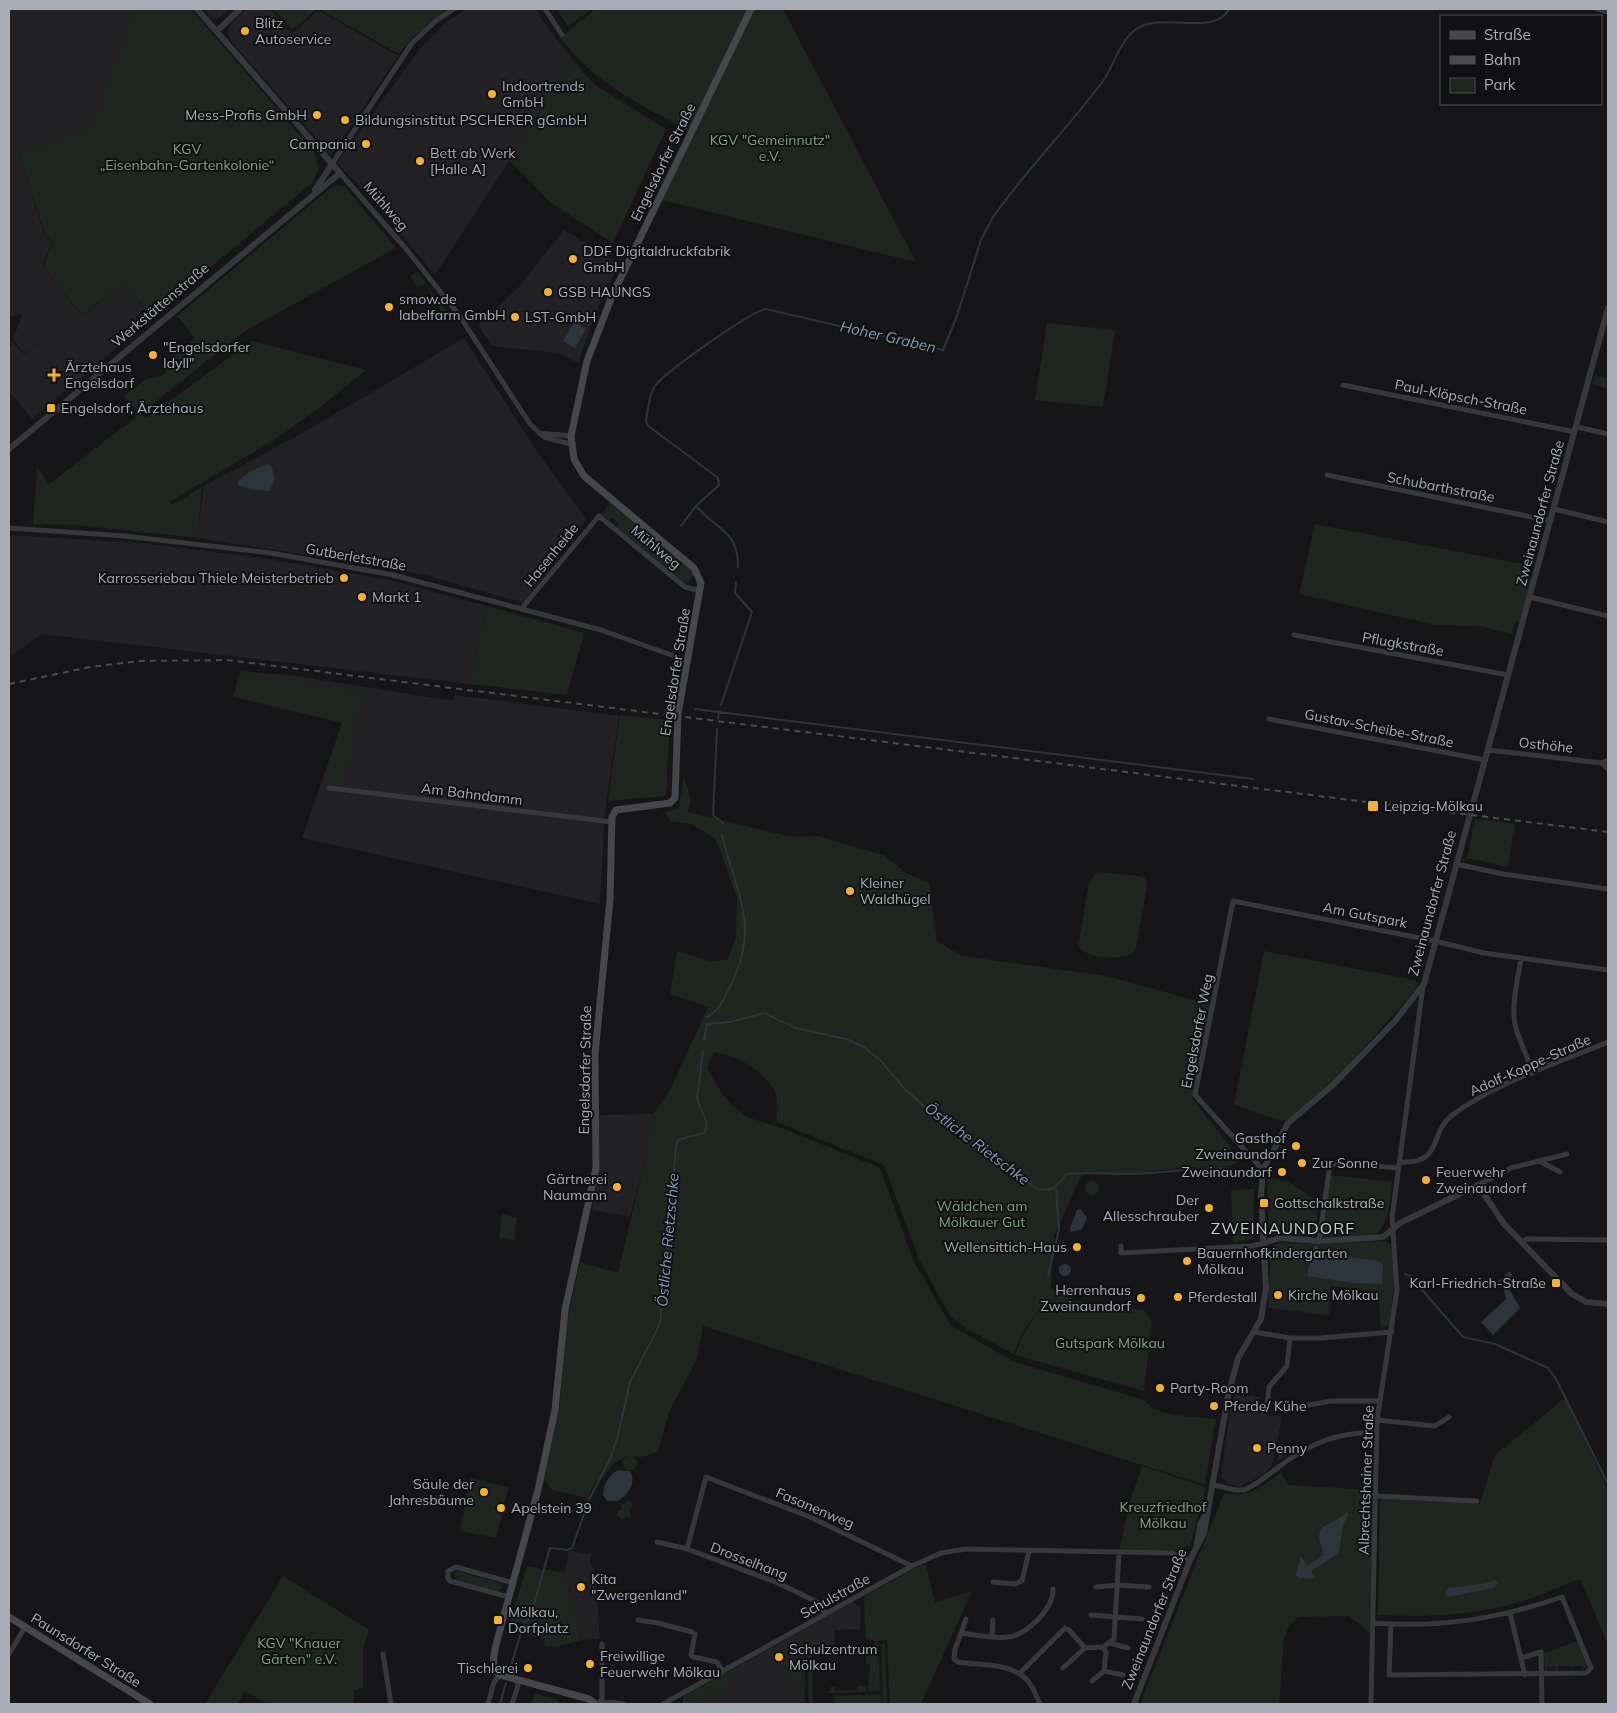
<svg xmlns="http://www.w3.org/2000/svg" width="1617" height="1713" viewBox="0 0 1617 1713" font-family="Mulish,sans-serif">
  <rect width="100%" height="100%" fill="#161618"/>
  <path fill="#222225" d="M9 9H135L90 131 19 154 44 234 51 242 43 266 82 316 123 283 145 309 135 316 143 326 32 419 9 391V352L12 342 25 355 61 322 25 354 13 340 22 314 9 317Z
    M204 9H230L217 19H212Z
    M246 9H270L292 34 318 10 398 56 331 155 232 42 228 34 233 20Z
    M466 9H536L546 26 574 61 435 275 373 200 337 163 419 50 445 23Z
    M564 230 619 264 600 302 578 363 559 353 492 346 478 325 518 288Z
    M464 338 536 450 586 519 523 603 425 575 353 562 197 538 204 486 306 431Z
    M9 535 142 543 269 559 389 580 487 606 470 684 42 634 9 657Z
    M240 671 297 676 453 701 455 695 619 716 605 811 600 904 302 838 342 723 233 697Z
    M653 1114 645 1160 630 1217 592 1210 600 1165 599 1115Z
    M1235 1395 1260 1397 1259 1409 1268 1410 1267 1415 1282 1417 1272 1466 1259 1477 1239 1487 1230 1485 1221 1477 1230 1409Z
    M569 1551 591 1554 590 1562 595 1574 600 1639 581 1640 564 1574Z
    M852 1602 861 1607 860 1629 834 1630 835 1646 804 1647 805 1704H683V1697Z"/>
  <path fill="#1e261f" d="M135 9H191L315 153 319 169 313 182 152 316 123 283 82 315 44 267 52 242 45 234 19 154 90 130Z
    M274 9H316L293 30Z
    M319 9H448L412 38 399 54Z
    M556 9H592L568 26Z
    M595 9H783L916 262 661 200 695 130 690 126 688 130C640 105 594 82 560 38Z
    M574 61 595 85 666 129 613 243 551 203 509 160Z
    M337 185 345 187 396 248 245 331 140 414 146 418 252 341 366 370 322 406 274 440 169 502 172 505 202 487 197 538 76 525 33 524 37 467 49 484 140 414 124 396 146 379 164 375 173 357 195 338 177 316 333 186Z
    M417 272 447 311 442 313 425 284 417 288 410 276Z
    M1047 323 1115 330 1103 407 1035 400Z
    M1595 375 1608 379V389L1592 384Z
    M610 503 691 570 694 574 690 581 683 582 617 527 619 524 612 518 610 521 602 514Z
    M1315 524 1532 566 1529 573 1531 580 1520 621H1516L1512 632 1515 635 1480 626 1435 625 1299 594Z
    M487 606 584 633 567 695 470 684Z
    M241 674 287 679 360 695 345 784 324 782 342 722 234 696Z
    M620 715 670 720 666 796 608 801Z
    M684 777 691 800 688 812 792 837 818 836 883 855 906 873 929 883 937 941 962 956 1107 976 1211 1005 1192 1098 1240 1159 1231 1166 1177 1168 1124 1175 1082 1174 1054 1236 1051 1288 1076 1301 1143 1310 1152 1320 1144 1391 1015 1355 1022 1337 1043 1303 1020 1337 1014 1354 967 1329 950 1316 919 1259 884 1165 777 1122C777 1111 779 1097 773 1088 759 1068 737 1056 714 1052L707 1068 723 1095 736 1109 750 1118 781 1128 880 1168 913 1260 951 1326 1015 1362 1144 1400C1157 1418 1195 1416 1216 1419L1205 1485 703 1326 697 1359 669 1412 658 1452 641 1457 627 1456 612 1465 603 1478 595 1481 588 1498 552 1490 544 1480 560 1404 564 1336 580 1262 618 1273 645 1160 653 1114 670 1090 708 1007 670 994 677 951 710 961 727 960 736 938 737 898 716 839 692 824 670 821 665 813 679 807Z
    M1475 819 1515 824 1508 867 1467 858Z
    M1097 872 1140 876 1146 879 1147 886 1136 948 1131 955C1116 959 1089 960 1078 946L1089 883Z
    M1264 951 1414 980 1418 983 1415 990 1332 1084 1288 1119 1281 1121 1234 1105Z
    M1329 1175 1392 1182C1389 1200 1391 1228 1372 1235L1321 1237Z
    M1267 1177 1289 1182 1319 1202 1315 1236 1272 1234 1269 1231Z
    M1085 1188a7 7 0 1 1 14 0a7 7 0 1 1-14 0Z
    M1254 1189 1253 1239 1233 1242 1231 1190Z
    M502 1214 517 1218 514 1241 499 1237Z
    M1386 1241 1394 1248C1395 1274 1393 1299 1390 1325L1381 1328 1379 1302 1369 1291 1331 1286 1329 1315 1268 1308C1269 1297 1270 1250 1273 1245L1281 1243 1310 1244Z
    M1565 1398 1608 1489V1644L1580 1579C1556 1588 1530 1601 1504 1606 1462 1616 1420 1617 1378 1615L1380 1499 1480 1503 1495 1455Z
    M1282 1440 1286 1456 1277 1462Z
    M623 1463a7 7 0 1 1 14 0a7 7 0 1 1-14 0Z
    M1142 1466 1206 1487 1190 1546 1183 1547V1551H1119L1129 1505Z
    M1281 1473 1289 1485 1373 1490 1370 1634 1360 1624 1348 1616 1298 1617 1289 1626 1284 1638 1279 1704H1140L1224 1493C1252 1498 1260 1487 1281 1473Z
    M470 1478 507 1487 508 1489 496 1538 460 1531Z
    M630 1499 633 1506 629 1509 631 1516 621 1519 617 1515 618 1511 622 1509 621 1506Z
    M921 1565H926L935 1602 972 1591 921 1704H890L887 1640 878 1641 880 1690 868 1692 870 1664H866V1655L876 1654 875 1641 866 1639 864 1598V1596Z
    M527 1566 564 1573 581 1640 556 1647 544 1646 545 1639 526 1635 528 1624 510 1621Z
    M457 1571 500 1583 502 1588 498 1591 456 1580 454 1574Z
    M283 1576 369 1630 363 1649V1688L354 1690V1704H267L245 1691 237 1704H205Z
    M810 1632V1645H816V1651H812L813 1704H809L805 1633Z
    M1578 1641 1588 1666 1582 1671V1666H1573L1571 1670V1666H1558V1670H1555V1666H1547V1671H1545L1544 1653Z
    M881 1644H885L887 1704H883Z
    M787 1664H799L800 1685 788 1686Z
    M727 1672 732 1680 723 1685V1698L718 1699V1691L712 1690 707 1693 708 1699 690 1700 687 1704H683V1697Z
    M857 1686H866L867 1692 825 1693 830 1691V1687H835V1691L857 1690Z
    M535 1693 559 1700 558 1704H531Z
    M878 1694 881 1696 882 1704H835V1699L833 1698V1696L863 1695 865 1697V1695Z"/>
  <path fill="#2c353c" d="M574 322 586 329 575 348 563 341Z
    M268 464 272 468 275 480 269 491 254 490 238 485V481L251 471Z
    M1081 1209 1087 1218 1082 1229 1071 1232 1070 1228 1077 1210Z
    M1314 1246H1317L1320 1253 1379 1261 1383 1265 1382 1284 1353 1283 1307 1276Z
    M1059 1270a6 6 0 1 1 12 0a6 6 0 1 1-12 0Z
    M1510 1271 1512 1276 1508 1279 1505 1277V1281L1520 1308 1493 1335 1481 1322 1506 1299 1503 1285 1495 1289 1492 1282 1499 1281Z
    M618 1470 630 1471C637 1483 628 1494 618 1501H607L603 1495C604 1484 608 1476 618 1470Z
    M1347 1512 1349 1513 1343 1525 1339 1553 1311 1571 1316 1579 1298 1578 1296 1575 1301 1556 1308 1566 1324 1554C1310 1521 1330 1528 1347 1512Z
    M1495 1580 1498 1584 1493 1588 1448 1597 1445 1594 1448 1588 1488 1583Z"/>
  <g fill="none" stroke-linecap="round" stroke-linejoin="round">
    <path stroke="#2c353c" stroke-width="2" d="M681 526 696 506
      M738 567C738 529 717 531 696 506L719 485 718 478 647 425 646 420C648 410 649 394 655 386 664 373 751 311 766 309L943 350 957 316 981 240 993 217C1027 169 1068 128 1103 81 1114 66 1119 42 1135 30 1161 10 1215 38 1229 9
      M721 705 752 612 735 593 736 582
      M695 709 1253 779
      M718 718 720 711
      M717 729 713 815 723 823
      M707 1017C719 1011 724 999 730 987 761 925 736 894 722 835
      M704 1040 707 1024 731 1022 764 1013 796 1028 846 1039 864 1047 881 1061 904 1088 933 1115 1037 1189C1053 1192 1057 1187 1066 1174 1089 1172 1108 1174 1131 1174 1172 1173 1214 1163 1254 1172
      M1405 1274 1410 1276 1463 1337 1495 1344 1548 1368 1556 1379 1608 1484
      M1048 1276 1059 1229 1056 1189
      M509 1672 524 1623 530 1618 550 1548 567 1550 572 1548 589 1500 611 1457 618 1435 630 1382 657 1330 661 1318 660 1292 665 1285 676 1146 678 1141C686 1135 696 1137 705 1132L707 1124 697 1099 703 1050
      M500 1704 506 1683"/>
    <path stroke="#37383d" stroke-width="5" d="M545 9 562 35
      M1597 9 1608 12
      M332 164 412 43 437 20 454 9
      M340 173 407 250 459 315 530 424 544 437 570 444
      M1343 385 1575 432
      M1577 427 1608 434
      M539 433 571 436
      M1327 475 1551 521
      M1554 509 1608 522
      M9 528 125 536 271 553 393 575 601 630 688 661
      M1530 597 1608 616
      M521 609 599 516 685 587 700 591
      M1294 635 1508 675
      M1269 719 1485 760
      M1488 750 1602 763 1608 760
      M1602 763 1608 769
      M329 788 612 822
      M1456 864 1503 874 1608 889
      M1521 958C1518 980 1510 1006 1516 1029 1521 1044 1528 1059 1533 1073
      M1539 1161 1560 1172
      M1399 1162C1444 1165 1429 1133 1451 1116 1494 1083 1558 1063 1608 1042
      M1263 1170 1195 1095 1233 901 1435 941 1484 953 1608 970
      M1478 1185 1511 1168 1567 1154
      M1319 1241 1330 1165 1340 1163 1398 1168
      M1521 1242 1527 1239 1608 1240
      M1121 1246V1253L1251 1246 1264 1243
      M1255 1332 1290 1338H1321L1392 1332
      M1267 1405 1269 1387 1287 1366 1290 1338
      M1298 1407 1331 1401H1379
      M1377 1420 1435 1426 1449 1417
      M1214 1485 1235 1490H1244C1257 1485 1269 1474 1280 1466 1309 1444 1339 1431 1377 1433
      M1375 1496 1477 1501
      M657 1542 687 1549 778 1583 817 1602 826 1614
      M687 1549 706 1477 810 1517 912 1566
      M993 1582 1015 1584 1022 1581 1029 1551
      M1096 1587 1118 1585 1149 1587
      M509 1597 450 1581 448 1578V1571L456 1567 513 1583
      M1510 1613 1525 1675
      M1091 1615 1142 1619
      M638 1620 658 1623 692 1632 695 1634 691 1655 693 1657 717 1662 723 1672
      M1373 1623C1441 1628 1497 1619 1562 1597L1591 1668 1586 1673 1389 1675 1391 1624
      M961 1633 966 1619
      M992 1636 993 1620
      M1110 1643 1128 1648
      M9 1654 25 1627
      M383 1654 391 1704
      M1521 1658 1541 1652 1542 1704
      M1063 1668 1085 1648
      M1104 1671 1123 1675
      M1020 1673 1065 1628 1069 1630 1085 1648 1103 1647 1114 1639 1119 1553
      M1092 1681 1104 1671 1106 1652 1103 1647
      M602 1700V1644
      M600 1701 624 1704
      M488 1704 494 1682 500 1675
      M512 1704 518 1686 517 1680
      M663 1704 912 1566 941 1553 966 1549 1172 1553 1190 1560
      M1040 1704C1036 1696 1033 1686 1027 1680 1011 1662 979 1666 958 1662L954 1659 955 1649 961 1633C976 1635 993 1639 1008 1637 1026 1635 1054 1609 1053 1589
      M1371 1704 1377 1420 1397 1290 1392 1218 1423 986"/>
    <path stroke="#37383d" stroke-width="6" d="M217 31 240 9
      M315 190 332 164
      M9 449 340 173 197 9
      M1264 1243 1280 1238 1319 1241 1383 1237 1400 1223 1478 1185 1504 1224 1572 1294 1586 1302 1608 1304
      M1197 1544 1200 1525 1207 1512
      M1134 1704 1190 1560 1204 1533 1228 1396 1238 1358 1261 1319 1266 1288 1261 1196 1263 1170 1288 1123 1333 1085 1395 1021 1424 984 1608 308"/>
    <path stroke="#45474d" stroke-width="7" d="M9 1617 150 1704
      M595 1704 589 1699 500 1675C490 1667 494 1653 497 1641L538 1490 555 1410 565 1310 596 1168 595 1054 610 900 612 817 616 810 670 803 675 798 678 714 701 583 694 568 584 476 574 459 571 436 587 361 612 296 751 9"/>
    <path stroke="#4a4c52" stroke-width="2" stroke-dasharray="6 5" stroke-linecap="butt" d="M9 684 90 667 140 661 227 660 1608 832"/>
  </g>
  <g fill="#f2b134" stroke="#111113" stroke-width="2">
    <circle cx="245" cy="31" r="5"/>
    <circle cx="492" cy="94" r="5"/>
    <circle cx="317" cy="115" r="5"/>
    <circle cx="345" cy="120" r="5"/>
    <circle cx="366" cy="144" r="5"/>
    <circle cx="420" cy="161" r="5"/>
    <circle cx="573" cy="259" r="5"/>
    <circle cx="548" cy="292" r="5"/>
    <circle cx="389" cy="307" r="5"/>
    <circle cx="515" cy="317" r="5"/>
    <circle cx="153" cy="355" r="5"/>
    <path d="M51.5 367.5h5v5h5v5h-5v5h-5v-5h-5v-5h5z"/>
    <rect x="46" y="403" width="10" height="10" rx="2.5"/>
    <circle cx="344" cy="578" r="5"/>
    <circle cx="362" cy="597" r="5"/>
    <rect x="1367" y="800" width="12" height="12" rx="2.5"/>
    <circle cx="850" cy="891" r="5"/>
    <circle cx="1296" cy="1146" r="5"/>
    <circle cx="1302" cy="1163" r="5"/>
    <circle cx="1282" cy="1172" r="5"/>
    <circle cx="1426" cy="1180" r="5"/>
    <circle cx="617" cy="1187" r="5"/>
    <rect x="1259" y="1198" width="10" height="10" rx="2.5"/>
    <circle cx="1209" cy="1208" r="5"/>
    <circle cx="1077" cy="1247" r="5"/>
    <circle cx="1187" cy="1261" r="5"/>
    <rect x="1551" y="1278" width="10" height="10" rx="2.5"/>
    <circle cx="1278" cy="1295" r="5"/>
    <circle cx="1178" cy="1297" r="5"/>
    <circle cx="1141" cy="1298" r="5"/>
    <circle cx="1160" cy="1388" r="5"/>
    <circle cx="1214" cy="1406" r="5"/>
    <circle cx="1257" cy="1448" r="5"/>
    <circle cx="484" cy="1492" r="5"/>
    <circle cx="501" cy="1508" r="5"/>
    <circle cx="581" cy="1587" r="5"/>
    <rect x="493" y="1615" width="10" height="10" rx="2.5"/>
    <circle cx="779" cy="1657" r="5"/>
    <circle cx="590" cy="1664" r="5"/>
    <circle cx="528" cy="1668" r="5"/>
  </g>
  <g text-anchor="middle" stroke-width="4" stroke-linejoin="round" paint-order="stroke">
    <g font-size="14" fill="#a8adb8" stroke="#111113" text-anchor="start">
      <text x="255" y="28">Blitz<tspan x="255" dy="16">Autoservice</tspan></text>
      <text x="502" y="91">Indoortrends<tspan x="502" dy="16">GmbH</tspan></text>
      <text x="307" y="120" text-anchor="end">Mess-Profis GmbH</text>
      <text x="355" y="125">Bildungsinstitut PSCHERER gGmbH</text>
      <text x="356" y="149" text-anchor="end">Campania</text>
      <text x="430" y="158">Bett ab Werk<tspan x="430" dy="16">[Halle A]</tspan></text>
      <text x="583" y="256">DDF Digitaldruckfabrik<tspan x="583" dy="16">GmbH</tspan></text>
      <text x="558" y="297">GSB HAUNGS</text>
      <text x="399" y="304">smow.de<tspan x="399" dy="16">labelfarm GmbH</tspan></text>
      <text x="525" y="322">LST-GmbH</text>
      <text x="163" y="352">"Engelsdorfer<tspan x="163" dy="16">Idyll"</tspan></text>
      <text x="65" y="372">Ärztehaus<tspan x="65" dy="16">Engelsdorf</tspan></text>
      <text x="61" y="413">Engelsdorf, Ärztehaus</text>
      <text x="334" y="583" text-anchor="end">Karrosseriebau Thiele Meisterbetrieb</text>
      <text x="372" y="602">Markt 1</text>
      <text x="1384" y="811">Leipzig-Mölkau</text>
      <text x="860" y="888">Kleiner<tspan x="860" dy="16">Waldhügel</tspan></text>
      <text x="1286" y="1143" text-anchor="end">Gasthof<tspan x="1286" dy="16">Zweinaundorf</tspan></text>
      <text x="1312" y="1168">Zur Sonne</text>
      <text x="1272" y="1177" text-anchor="end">Zweinaundorf</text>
      <text x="1436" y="1177">Feuerwehr<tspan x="1436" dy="16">Zweinaundorf</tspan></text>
      <text x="607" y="1184" text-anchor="end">Gärtnerei<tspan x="607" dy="16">Naumann</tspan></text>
      <text x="1199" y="1205" text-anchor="end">Der<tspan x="1199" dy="16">Allesschrauber</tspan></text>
      <text x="1274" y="1208">Gottschalkstraße</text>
      <text x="1067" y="1252" text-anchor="end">Wellensittich-Haus</text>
      <text x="1197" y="1258">Bauernhofkindergarten<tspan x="1197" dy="16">Mölkau</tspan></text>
      <text x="1546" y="1288" text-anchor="end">Karl-Friedrich-Straße</text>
      <text x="1131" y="1295" text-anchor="end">Herrenhaus<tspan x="1131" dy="16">Zweinaundorf</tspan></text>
      <text x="1288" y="1300">Kirche Mölkau</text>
      <text x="1188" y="1302">Pferdestall</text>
      <text x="1170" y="1393">Party-Room</text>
      <text x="1224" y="1411">Pferde/ Kühe</text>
      <text x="1267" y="1453">Penny</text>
      <text x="474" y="1489" text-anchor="end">Säule der<tspan x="474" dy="16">Jahresbäume</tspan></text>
      <text x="511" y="1513">Apelstein 39</text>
      <text x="591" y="1584">Kita<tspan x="591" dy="16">"Zwergenland"</tspan></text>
      <text x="508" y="1617">Mölkau,<tspan x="508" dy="16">Dorfplatz</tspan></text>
      <text x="789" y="1654">Schulzentrum<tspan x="789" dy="16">Mölkau</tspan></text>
      <text x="600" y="1661">Freiwillige<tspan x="600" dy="16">Feuerwehr Mölkau</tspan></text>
      <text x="518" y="1673" text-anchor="end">Tischlerei</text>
    </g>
    <g font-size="14" fill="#7fa381" stroke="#111113">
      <text x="770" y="145">KGV "Gemeinnutz"<tspan x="770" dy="16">e.V.</tspan></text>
      <text x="187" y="154">KGV<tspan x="187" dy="16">„Eisenbahn-Gartenkolonie“</tspan></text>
      <text x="982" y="1211">Wäldchen am<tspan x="982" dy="16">Mölkauer Gut</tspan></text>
      <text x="1110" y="1348">Gutspark Mölkau</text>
      <text x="1163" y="1512">Kreuzfriedhof<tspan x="1163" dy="16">Mölkau</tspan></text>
      <text x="299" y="1648">KGV "Knauer<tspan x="299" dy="16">Gärten" e.V.</tspan></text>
    </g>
    <g font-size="14" fill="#a8adb8" stroke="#111113">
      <text transform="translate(663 162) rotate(-64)" y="5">Engelsdorfer Straße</text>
      <text transform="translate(386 206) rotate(49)" y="5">Mühlweg</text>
      <text transform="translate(160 305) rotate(-40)" y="5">Werkstättenstraße</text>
      <text transform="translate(1461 397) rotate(11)" y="5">Paul-Klöpsch-Straße</text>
      <text transform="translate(1441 487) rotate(11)" y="5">Schubarthstraße</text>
      <text transform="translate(1540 513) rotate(-75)" y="5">Zweinaundorfer Straße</text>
      <text transform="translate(656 547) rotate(40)" y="5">Mühlweg</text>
      <text transform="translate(551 555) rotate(-51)" y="5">Hasenheide</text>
      <text transform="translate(356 557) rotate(10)" y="5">Gutberletstraße</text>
      <text transform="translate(1403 644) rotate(10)" y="5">Pflugkstraße</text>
      <text transform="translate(675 672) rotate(-81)" y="5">Engelsdorfer Straße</text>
      <text transform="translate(1379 728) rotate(11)" y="5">Gustav-Scheibe-Straße</text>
      <text transform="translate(1546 745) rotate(6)" y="5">Osthöhe</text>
      <text transform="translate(472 794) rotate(7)" y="5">Am Bahndamm</text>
      <text transform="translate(1432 903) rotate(-75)" y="5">Zweinaundorfer Straße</text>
      <text transform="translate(1365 915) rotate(11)" y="5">Am Gutspark</text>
      <text transform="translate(1197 1031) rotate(-79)" y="5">Engelsdorfer Weg</text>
      <text transform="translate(1530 1065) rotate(-24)" y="5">Adolf-Koppe-Straße</text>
      <text transform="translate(585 1070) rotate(-89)" y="5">Engelsdorfer Straße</text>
      <text transform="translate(1366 1480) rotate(-88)" y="5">Albrechtshainer Straße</text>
      <text transform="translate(815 1508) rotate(23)" y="5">Fasanenweg</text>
      <text transform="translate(749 1561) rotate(21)" y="5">Drosselhang</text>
      <text transform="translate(835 1596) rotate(-29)" y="5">Schulstraße</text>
      <text transform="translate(1154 1619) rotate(-68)" y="5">Zweinaundorfer Straße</text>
      <text transform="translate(86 1650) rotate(32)" y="5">Paunsdorfer Straße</text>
    </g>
    <g font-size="15" font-style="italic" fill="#7f9bb3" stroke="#111113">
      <text transform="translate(888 337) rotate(13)" y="5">Hoher Graben</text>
      <text transform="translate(977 1144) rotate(37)" y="5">Östliche Rietschke</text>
      <text transform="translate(668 1240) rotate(-85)" y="5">Östliche Rietzschke</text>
    </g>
    <g font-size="16" letter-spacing="1" fill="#c9ccd4" stroke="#111113">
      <text x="1283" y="1234">ZWEINAUNDORF</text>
    </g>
  </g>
  <rect width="1617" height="1713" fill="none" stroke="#a8adb8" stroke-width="20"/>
  <rect x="1440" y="15" width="162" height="90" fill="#111113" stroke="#4d4f55"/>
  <rect x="1450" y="31" width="25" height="8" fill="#45474d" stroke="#4d4f55"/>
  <text x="1484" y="40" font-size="15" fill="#a8adb8">Straße</text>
  <rect x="1450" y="56" width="25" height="8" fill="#4a4c52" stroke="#4d4f55"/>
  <text x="1484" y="65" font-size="15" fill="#a8adb8">Bahn</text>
  <rect x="1450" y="78" width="25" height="15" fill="#1e261f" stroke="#4d4f55"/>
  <text x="1484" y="90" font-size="15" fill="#a8adb8">Park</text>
</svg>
